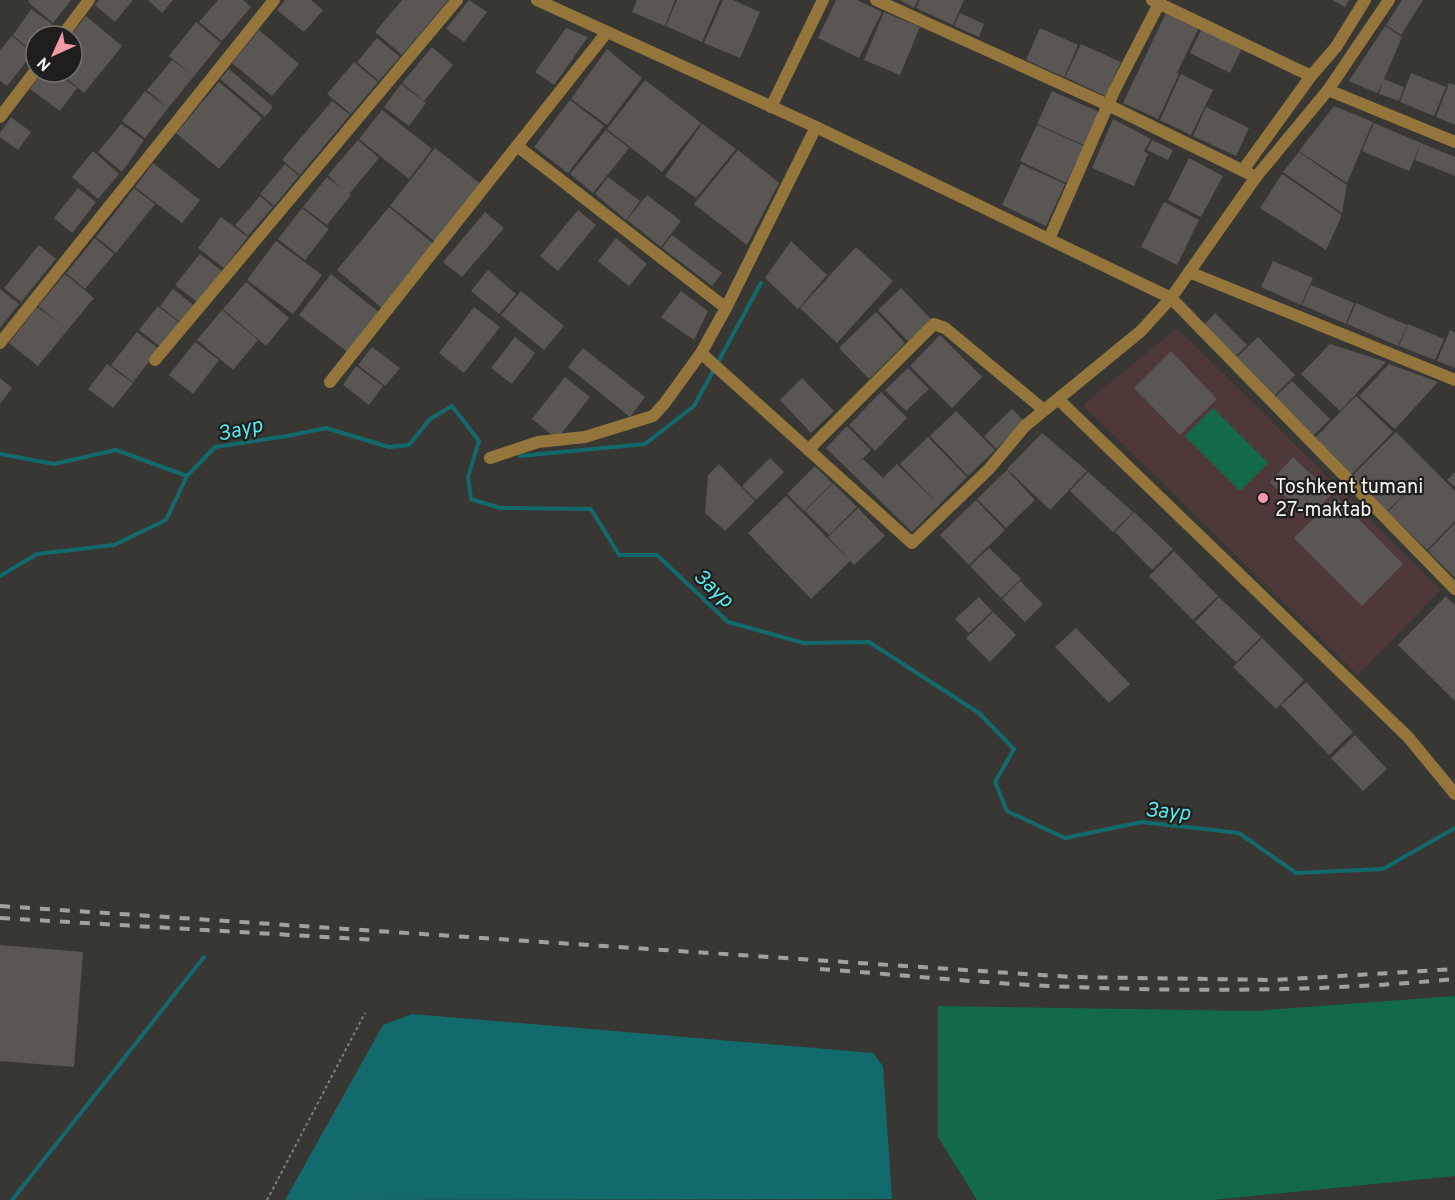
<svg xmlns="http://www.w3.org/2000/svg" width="1455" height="1200" viewBox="0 0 1455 1200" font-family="Overpass,sans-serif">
  <rect width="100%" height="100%" fill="#393733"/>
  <path fill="#4e3938" d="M1177 328 1441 590 1358 675 1083 405Z"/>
  <path fill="#126a47" d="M1213 408 1268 463 1240 491 1185 436Z
    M1455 996V1176L1212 1200H977L938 1137V1006L1254 1011Z"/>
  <path fill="#126a6c" d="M412 1014 873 1053 883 1066 892 1199 285 1200 383 1025Z"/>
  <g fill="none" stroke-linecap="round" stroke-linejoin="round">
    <path stroke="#126a6c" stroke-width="4" d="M0 454 54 464 116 450 187 476
      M520 456 645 444 694 406 761 283
      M0 576 37 554 114 545 166 520 187 476 215 447 287 436 326 428 389 447 409 445 430 419 452 406 479 441 468 477 471 499 500 508 591 509 619 555H657L728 622 804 643 869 642 979 713 1014 749 995 782 1007 811 1065 838 1142 822 1239 833 1296 873 1383 869 1455 828
      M12 1200 204 957"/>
  </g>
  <path fill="#5a5653" d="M29 0H71L53 23 28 2Z
    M99 0H133L115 22 95 5Z
    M148 0H173L162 13Z
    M218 0H243L251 7 222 41 199 22Z
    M285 0H311L323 10 304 32 277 10Z
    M402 0H448L402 55 375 32Z
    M469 0 487 12 464 42 446 29Z
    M637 0H675L665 26 632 12Z
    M677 0H720L702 42 666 26Z
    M723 0H733L760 12 740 58 704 43Z
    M836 0H857L882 12 859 58 818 38Z
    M900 0H918L914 8Z
    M920 0H964L953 25 916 8Z
    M1332 0H1349L1345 7Z
    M1402 0H1423L1401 35 1386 25Z
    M31 9 52 24 44 36H36V47L33 52 13 35Z
    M1167 11 1199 27 1177 73 1179 74 1158 119 1123 103Z
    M884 12 920 27 900 75 864 60Z
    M960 13 984 24 979 37 954 26Z
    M86 16 122 46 84 93 59 72H72V36H70Z
    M196 22 221 43 168 108 147 90 172 60 191 74 169 56Z
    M1385 26 1402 37 1384 79 1404 87 1399 101 1379 94 1382 84 1377 93 1349 81Z
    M566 28 588 37 554 85 535 72Z
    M1040 28 1078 45 1064 77 1026 60Z
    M1202 28 1242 48 1230 73 1190 53Z
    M259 30 299 64 272 96 232 63Z
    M12 36 33 53 7 86 0 81V50Z
    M377 38 400 57 379 81 357 62Z
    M1081 44 1121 62 1105 96 1065 77Z
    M432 47 453 65 424 101 402 83Z
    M607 49 642 78 607 125 571 99Z
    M354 62 378 82 351 114 327 94Z
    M229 69 273 107 265 117 220 79Z
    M42 72H55L77 88 60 111 30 89Z
    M1411 73 1446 87 1434 116 1400 102Z
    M1181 74 1213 90 1191 135 1160 120Z
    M645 80 701 123 662 172 607 129Z
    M219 82 262 118 219 169 176 133Z
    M1449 83 1455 85V125L1436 117Z
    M401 84 426 103 409 126 384 107Z
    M145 91 168 108 145 138 122 121Z
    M1052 91 1099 112 1084 145 1037 124Z
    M570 100 604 126 568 173 534 147Z
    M332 101 350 115 300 175 282 160Z
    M1334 106 1373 122 1347 183 1299 151Z
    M1206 107 1249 128 1236 156 1193 136Z
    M382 110 432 149 409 179 359 139Z
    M11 117 31 132 18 150 0 137V133Z
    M1113 119 1151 139 1144 151 1148 154 1134 186 1092 168Z
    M1374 123 1421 143 1409 171 1362 151Z
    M121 124 144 140 122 172 98 152Z
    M702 124 736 149 696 198 665 176Z
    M1037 125 1084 146 1066 183 1020 161Z
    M606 130 629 148 593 193 570 174Z
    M358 140 379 158 349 194 351 195 327 225 303 207 327 177 341 188 328 175Z
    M1152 140 1173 150 1168 160 1147 150Z
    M1421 143 1455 157V176L1415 160Z
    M435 148 482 185 437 243 390 206Z
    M738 150 779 183 747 245 694 204Z
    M93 151 119 174 98 199 72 177Z
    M1299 152 1347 185 1342 213 1283 172Z
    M1189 158 1223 176 1201 217 1168 200Z
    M153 163 200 200 182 223 135 187Z
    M285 164 299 176 274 206 260 194Z
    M1021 164 1065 184 1046 226 1002 205Z
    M1282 174 1342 215 1326 250 1260 208Z
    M608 177 640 201 626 220 595 194Z
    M78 188 96 202 72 233 54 218Z
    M134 188 155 204 116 253 96 237Z
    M647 195 681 221 661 247 627 220Z
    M260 196 273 207 248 236 235 225Z
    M1164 202 1199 220 1177 265 1141 247Z
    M389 207 436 246 383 309 337 270Z
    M302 208 329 229 305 260 278 239Z
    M578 210 596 225 558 271 540 256Z
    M485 212 504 228 462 277 443 262Z
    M221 217 248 237 224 268 198 248Z
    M672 235 722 273 712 286 662 248Z
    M95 238 114 254 85 289 66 273Z
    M616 238 647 264 629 286 598 261Z
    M276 241 322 275 293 314 247 280Z
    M791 241 827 275 798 309 765 278Z
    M39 245 56 259 21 302 4 288Z
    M856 247 893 281 837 343 800 308Z
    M200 254 222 271 197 302 175 285Z
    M1273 261 1313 278 1301 305 1261 287Z
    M488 270 516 294 499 314 471 291Z
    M65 274 94 298 38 366 9 343 37 307 63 326 38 306Z
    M331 274 380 313 349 353 299 315Z
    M246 282 289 318 266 346 223 309Z
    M1311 285 1354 303 1346 324 1302 305Z
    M901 288 931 319 908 341 878 310Z
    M0 289 19 304 0 328Z
    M173 289 195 306 181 323 160 306Z
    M521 291 564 326 544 350 501 315Z
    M681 291 708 311 694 340 661 317Z
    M1356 303 1407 325 1398 346 1347 324Z
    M158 306 181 324 162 348 139 330Z
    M474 307 500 327 464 373 439 353Z
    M222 310 258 340 233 370 197 340Z
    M876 312 905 343 869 379 839 348Z
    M1215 313 1247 345 1234 358 1202 327Z
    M1408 324 1444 339 1435 360 1399 346Z
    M1450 330 1455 332V368L1437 361Z
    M137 332 159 349 133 382 111 365Z
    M940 335 982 377 952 408 910 366Z
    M515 337 535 353 512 384 491 368Z
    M1258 337 1295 375 1273 397 1235 359Z
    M195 342 219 360 193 394 169 375Z
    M1330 344 1386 362 1340 411 1301 374Z
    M372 347 400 368 385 386 358 365Z
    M583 348 645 397 630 417 568 367Z
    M1171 351 1217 399 1180 435 1134 388Z
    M107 364 133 383 113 408 88 389Z
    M1389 364 1438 382 1395 429 1359 396Z
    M356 366 383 386 369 405 343 385Z
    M908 368 929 389 906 411 885 390Z
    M565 377 590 397 557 439 532 419Z
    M0 378 12 388 0 404Z
    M802 378 834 411 811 433 780 400Z
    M1292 381 1330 419 1312 437 1274 398Z
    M881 392 907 418 875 451 849 425Z
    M1356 396 1393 432 1351 475 1314 439Z
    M1012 409 1024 421 996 449 984 436Z
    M956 411 995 450 968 476 930 436Z
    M847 426 871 450 856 466 863 459 883 478 897 464 937 503 900 464 928 437 967 477 912 532 826 448Z
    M1396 432 1455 491V521L1427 550 1388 512 1406 493 1387 511 1352 476Z
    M1042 433 1087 471 1050 510 1007 469Z
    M1293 457 1332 494 1308 518 1270 482Z
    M770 458 784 472 756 500 742 486Z
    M719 464 755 501 725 531 705 513 708 475Z
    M815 466 832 483 804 511 787 494Z
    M1007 470 1035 500 1006 528 977 499Z
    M1088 472 1133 512 1113 532 1070 491Z
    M1455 472V487L1447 480Z
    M833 483 857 507 829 535 805 511Z
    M786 496 850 561 811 599 748 533Z
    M1336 496 1403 564 1362 606 1294 538Z
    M976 500 1005 530 969 565 940 535Z
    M858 508 885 536 854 565 828 537Z
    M1134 512 1173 549 1152 570 1115 532Z
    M1455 523V578L1428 551Z
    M989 548 1021 579 1001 598 970 566Z
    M1174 551 1218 596 1193 620 1149 576Z
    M1020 581 1043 604 1025 622 1002 599Z
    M1446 596 1455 605V701L1398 645Z
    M979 597 992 611 969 633 955 619Z
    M1219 597 1261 637 1236 662 1195 622Z
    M993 612 1016 635 990 662 966 638Z
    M1076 628 1130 684 1109 703 1055 647Z
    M1262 638 1304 680 1276 709 1233 667Z
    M1306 682 1353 732 1329 755 1281 705Z
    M1355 735 1387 769 1363 791 1331 758Z
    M0 945 83 952 74 1067 0 1061Z"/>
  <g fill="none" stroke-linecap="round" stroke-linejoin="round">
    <path stroke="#82807d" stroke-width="2" stroke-dasharray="3 3" stroke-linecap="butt" d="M267 1200 365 1013"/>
    <path stroke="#94763d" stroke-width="12" d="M876 0 1108 105 1256 177
      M1152 0 1311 76 1243 170
      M62 36 89 0
      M1311 76 1336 47 1365 0
      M1328 90 1455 142
      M771 107 823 0
      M0 117 36 70
      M517 146 726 308
      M1049 239 1114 91 1161 0
      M1189 272 1455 380
      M0 343 274 0
      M701 353 912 543 989 469 1025 426 1141 331 1171 298 1455 589
      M155 360 457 0
      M330 382 607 32
      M1058 399 1408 737 1455 794
      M808 450 934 324 945 328 1044 410
      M490 458 538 442 585 437 653 416 664 404 701 353 726 308 816 127"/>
    <path stroke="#94763d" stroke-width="12" d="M537 0 816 127 1171 298 1256 177 1328 90 1389 0"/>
    <path stroke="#a3a19e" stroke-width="4" stroke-dasharray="10 10" stroke-linecap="butt" d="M0 906 1071 977 1275 980 1455 969
      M0 918 377 940
      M820 969C905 975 989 984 1074 987 1201 992 1329 991 1455 979"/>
  </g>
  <circle fill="#f39aa9" stroke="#201e1d" stroke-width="2" cx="1263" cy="498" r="6"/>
  <g text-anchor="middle" stroke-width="4.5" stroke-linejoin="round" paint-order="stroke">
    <g font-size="20" fill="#f4f3f0" stroke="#201e1d" text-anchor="start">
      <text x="1275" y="493">Toshkent tumani<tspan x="1275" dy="23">27-maktab</tspan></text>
    </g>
    <g font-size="21" font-style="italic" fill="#54ecf1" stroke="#201e1d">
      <text transform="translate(240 429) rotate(-13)" y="7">Заур</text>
      <text transform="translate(714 588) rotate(43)" y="7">Заур</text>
      <text transform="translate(1168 811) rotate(5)" y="7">Заур</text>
    </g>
  </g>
  <g transform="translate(54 54) rotate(225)"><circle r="28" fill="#201e1d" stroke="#757371" stroke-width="1.5"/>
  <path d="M0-4.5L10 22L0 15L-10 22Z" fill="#f39aa9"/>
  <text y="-9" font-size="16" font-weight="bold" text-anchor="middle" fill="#f4f3f0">N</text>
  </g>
</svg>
